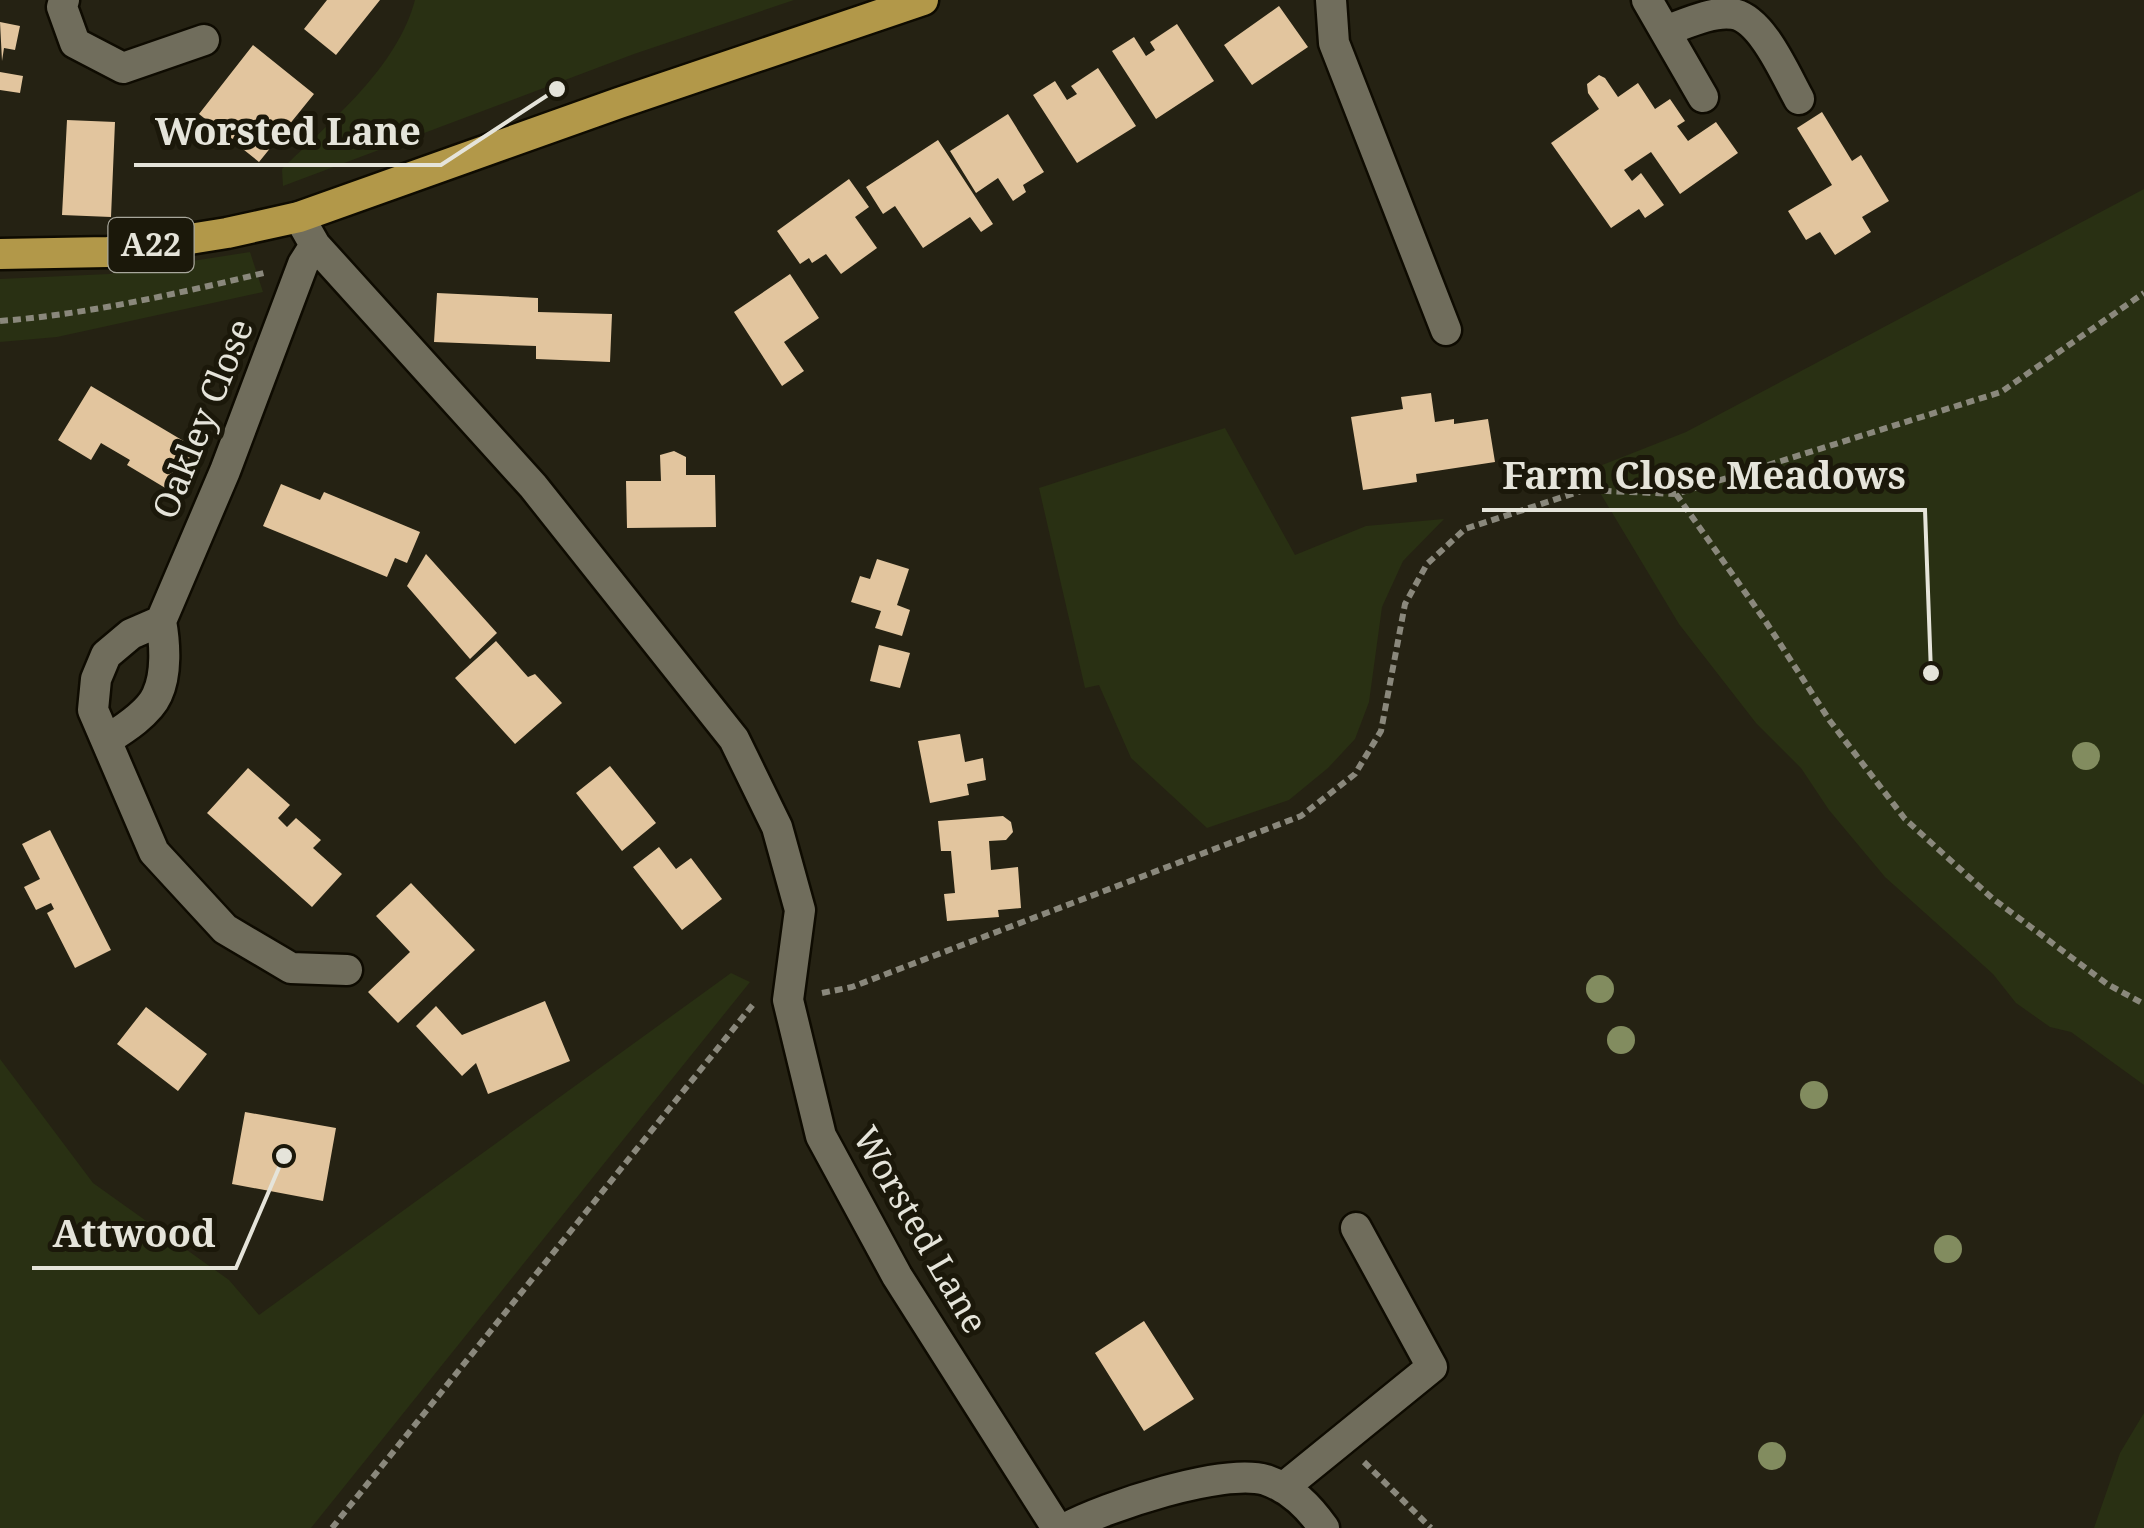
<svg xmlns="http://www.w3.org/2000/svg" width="2144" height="1528" viewBox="0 0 2144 1528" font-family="'Noto Serif',serif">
  <rect width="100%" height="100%" fill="#252213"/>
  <path fill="#293013" d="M415 0H794L634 54 283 186 282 169C331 121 397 68 415 0Z
    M2144 189V1085L2071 1032 2050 1027 2016 1003 1993 974 1885 877 1829 810 1801 768 1756 723 1679 624 1587 471 1686 432Z
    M250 252 263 292 57 337 0 342V279L109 274Z
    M1225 428 1295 555 1366 526 1444 519 1403 561 1382 607 1369 702 1355 739 1328 768 1289 800 1207 828 1131 758 1099 685 1085 688 1039 488Z
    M731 973 750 982 311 1528H0V1059L93 1183 229 1280 259 1315Z
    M2144 1413V1528H2094L2120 1453Z"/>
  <path fill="#e2c59e" d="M327 0H380L336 55 304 29Z
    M1279 6 1308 47 1252 85 1224 45Z
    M0 22 20 26 15 50 4 48 2 61Z
    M1177 24 1214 81 1156 119 1112 51 1134 37 1146 56 1155 50 1150 42Z
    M253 45 314 94 259 162 199 114Z
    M1098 68 1136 126 1077 163 1033 95 1055 81 1067 100 1077 94 1071 86Z
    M0 72 23 76 20 93 0 90Z
    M1599 75 1605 78 1618 97 1638 83 1655 109 1670 99 1685 121 1677 126 1688 141 1716 122 1738 153 1680 194 1651 152 1624 170 1632 181 1641 173 1664 205 1645 218 1639 209 1611 228 1551 143 1599 109 1588 93 1587 84Z
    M1822 112 1852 161 1861 155 1889 201 1862 217 1871 232 1835 255 1820 232 1806 240 1788 211 1832 185 1797 128Z
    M1008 114 1044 172 1023 185 1026 192 1013 201 998 178 976 193 950 151Z
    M67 120 115 122 111 217 62 215Z
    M938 140 993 224 981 232 970 217 923 248 895 206 883 214 866 187Z
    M849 179 869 207 855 217 877 248 841 274 826 254 812 263 809 258 800 264 777 231Z
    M790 274 819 318 784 342 804 371 782 386 734 312Z
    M437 293 538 298V312L612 314 610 362 536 359V346L434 342Z
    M91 386 197 449 172 492 127 465 130 460 101 443 91 460 58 440Z
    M1431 393 1435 422 1454 419V424L1488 419 1495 462 1416 474 1417 482 1363 490 1351 417 1403 409 1401 397Z
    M674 451 686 457V475H715L716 527 627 528 626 481H661L660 455Z
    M281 484 320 500 324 492 420 532 407 563 395 558 387 577 263 526Z
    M426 554 497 633 470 659 407 586Z
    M877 559 909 569 897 605 910 610 902 636 875 628 881 611 851 602 860 576 870 579Z
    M496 641 528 677 535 674 562 703 515 744 455 678Z
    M879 645 910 653 900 688 870 681Z
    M960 734 965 762 983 758 986 780 967 784 969 795 930 803 918 741Z
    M610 766 656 823 622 851 576 793Z
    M248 768 290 805 278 818 287 827 296 818 321 840 313 848 342 874 312 907 207 813Z
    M1003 816 1011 822 1013 832 1006 840 989 841 991 870 1018 867 1021 908 998 910 999 917 947 921 944 894 955 893 951 851H941L938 821Z
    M50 830 111 950 75 968 47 913 54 909 51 903 36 910 24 887 40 879 22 844Z
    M659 847 676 869 691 858 722 899 682 930 633 867Z
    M411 883 475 950 398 1023 368 992 410 952 376 916Z
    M545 1001 570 1061 488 1094 476 1063 462 1076 416 1026 436 1006 462 1035Z
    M146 1007 207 1054 178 1091 117 1044Z
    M245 1112 336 1128 323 1201 232 1184Z
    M1144 1321 1194 1399 1144 1431 1095 1353Z"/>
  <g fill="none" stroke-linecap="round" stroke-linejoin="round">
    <defs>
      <path id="minor" d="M64 0 62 7 75 43 123 68 204 40
        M1331 0 1334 43 1446 330
        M1647 0 1703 97
        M1665 31C1685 24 1711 11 1733 14 1762 18 1786 76 1799 99
        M299 217 315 245 533 486 734 739 777 827 800 910 788 1000 821 1136 897 1276 1057 1528
        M315 245 303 264 225 471 161 621 131 634 106 655 96 679 93 710 154 852 225 929 291 968 347 970
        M108 739C124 729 149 713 157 695 167 674 165 643 161 621
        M1283 1488 1432 1367 1356 1228
        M1066 1528C1105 1507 1224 1467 1266 1480 1292 1489 1309 1507 1324 1528"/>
      <path id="highway" d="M0 254 108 252 227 233 299 217 619 103 923 0"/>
    </defs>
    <use href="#minor" stroke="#0e0b01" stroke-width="35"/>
    <use href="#highway" stroke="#0e0b01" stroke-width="35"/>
    <path stroke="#8a887c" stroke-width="6" stroke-dasharray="8 5" stroke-linecap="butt" d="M0 321C90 314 180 293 268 272
      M1676 494 1766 622 1830 721 1905 819 1992 898 2107 984 2144 1004
      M822 993 852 987 1301 816 1355 774 1381 731 1405 604 1427 564 1465 529 1584 490 1676 494 2001 392 2144 293
      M1364 1462 1431 1528
      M332 1528 755 1002"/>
    <use href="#minor" stroke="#706d5c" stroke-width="30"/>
    <use href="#highway" stroke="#b29849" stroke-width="30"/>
  </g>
  <g fill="#828c5f">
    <circle cx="2086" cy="756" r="14"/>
    <circle cx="1600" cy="989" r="14"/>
    <circle cx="1621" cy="1040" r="14"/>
    <circle cx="1814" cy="1095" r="14"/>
    <circle cx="1948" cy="1249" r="14"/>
    <circle cx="1772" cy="1456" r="14"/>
  </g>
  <g text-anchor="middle" stroke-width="10" stroke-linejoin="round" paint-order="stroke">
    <rect fill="#1b180a" stroke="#a8a79c" stroke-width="2.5" x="108.5" y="218" width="85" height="54" rx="8"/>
    <g font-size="32" font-weight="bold" fill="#e5e4da">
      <text x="151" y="256">A22</text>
    </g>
    <g font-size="35" fill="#e5e4da" stroke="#1b180a">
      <text transform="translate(203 419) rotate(-68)" y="12">Oakley Close</text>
      <text transform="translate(920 1230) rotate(60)" y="12">Worsted Lane</text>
    </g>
  </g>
  <path fill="none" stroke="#e5e4da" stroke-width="4" d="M557 89L441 165H134M1931 673L1925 510H1482M284 1156L236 1268H32"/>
  <g fill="#e5e4da" stroke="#1b180a" stroke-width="4">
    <circle cx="557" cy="89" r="10"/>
    <circle cx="1931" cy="673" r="10"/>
    <circle cx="284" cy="1156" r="10"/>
  </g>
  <g font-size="38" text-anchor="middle" font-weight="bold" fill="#e5e4da" stroke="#1b180a" stroke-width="10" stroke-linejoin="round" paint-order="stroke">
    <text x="288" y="145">Worsted Lane</text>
    <text x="1704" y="489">Farm Close Meadows</text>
    <text x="134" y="1247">Attwood</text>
  </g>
</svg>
